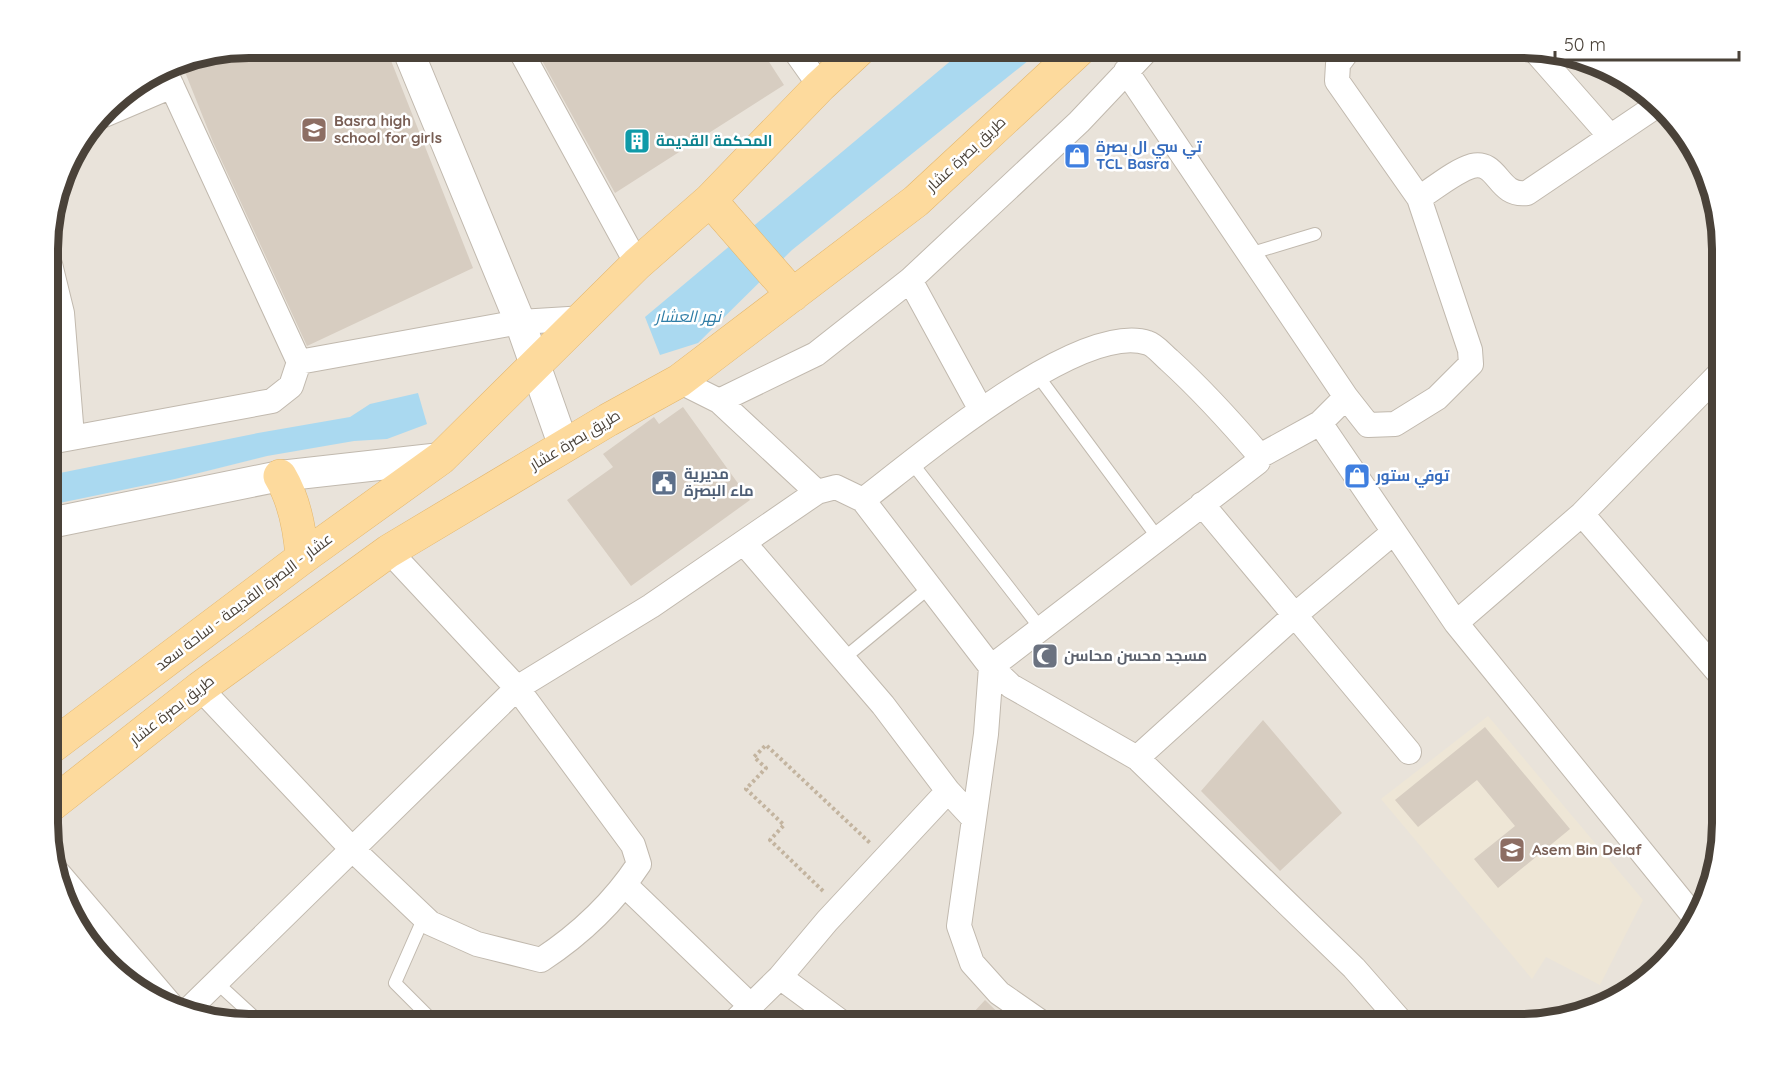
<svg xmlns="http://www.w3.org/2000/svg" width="1771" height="1073" viewBox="0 0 1771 1073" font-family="Quicksand,Cairo,sans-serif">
  <rect width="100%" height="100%" fill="#f6f2ec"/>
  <path fill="#e9e3da" d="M250 48H1522L1622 75 1689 138 1723 236V836L1696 924 1622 998 1534 1025H249L149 998 82 935 50 849V224L69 160 116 98 173 63Z"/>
  <path fill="#eee6d6" d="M1488 716 1643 900 1600 985 1546 957 1532 979 1381 799Z"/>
  <path fill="#aad9f0" d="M966 48H1044L792 250 698 343 660 355 645 317Z
    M418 393 427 424 387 439 354 441 267 456 175 479 50 505V475L258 433 350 417 370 404Z"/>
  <path fill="#d7cdc1" d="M250 48H386L473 268 307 346 213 142 181 62Z
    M535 48H760L784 85 615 193Z
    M683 407 750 500 631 586 567 500 613 467 603 454 654 417 659 424Z
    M1263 720 1342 813 1280 871 1201 791Z
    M1485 727 1570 829 1498 888 1474 859 1515 826 1477 780 1418 827 1395 800Z
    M985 1000 1011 1025H962Z"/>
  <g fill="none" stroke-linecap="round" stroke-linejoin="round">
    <defs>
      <path id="service" d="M1249 254 1315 234
        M1038 376 1158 538
        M912 463 1041 629
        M843 659 930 587
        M424 917 395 983 437 1025
        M216 982 263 1025"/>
      <path id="minor" d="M519 48 637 264
        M793 48 820 86
        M1536 52 1609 135
        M104 115 172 86
        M1419 198C1435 188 1455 171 1472 166 1499 160 1497 197 1527 193L1656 106
        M50 264 62 313 72 436
        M910 280 981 410
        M299 362 520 322 585 318
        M679 381 719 401 817 492
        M1346 397 1368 425 1395 424 1437 398 1471 364 1470 350 1419 198 1337 81 1338 64 1350 48
        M719 401 816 354 910 280 1079 122 1149 48
        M1320 423 1456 623 1697 920
        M50 442 272 401 291 386 299 362 164 69
        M863 500C917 459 1080 320 1148 343 1155 345 1163 355 1169 360 1202 390 1231 422 1260 456
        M1202 504 1409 752
        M1582 514 1723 678
        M744 543 883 705 948 791 974 819
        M1456 623 1582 514 1723 370
        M200 688 351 848 430 923 477 944 541 960C579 935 614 902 639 864L633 845 517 688 389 551
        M1137 758 1295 615 1394 532
        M59 874 170 1004
        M625 885 751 1006
        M780 977 845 1025
        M189 1009 517 688 651 606 817 492 836 487 863 500 991 667 1011 686 1137 758 1354 968 1404 1025
        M731 1025 780 977 827 921 948 791
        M1045 1025 999 993 972 963 959 926 986 734 991 667 1258 462 1260 456 1320 423 1346 397 1126 71"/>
      <path id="tertiary" d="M407 48 520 322 564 447
        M50 523 280 476 441 458"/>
      <path id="primary" d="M710 200 793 295
        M280 476C295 501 300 529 302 558
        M50 748 302 558 441 458 637 264 710 200 820 86 861 48
        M50 806 200 688 389 551 608 420 679 381 916 201 1081 48"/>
    </defs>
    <use href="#service" stroke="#c1b9ae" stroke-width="14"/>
    <use href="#minor" stroke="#c1b9ae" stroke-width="26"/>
    <use href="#tertiary" stroke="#c1b9ae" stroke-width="32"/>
    <use href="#primary" stroke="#e3b66c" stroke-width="34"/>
    <path stroke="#c3b49f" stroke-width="4" stroke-dasharray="3 3" stroke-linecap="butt" d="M823 891 770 840 784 825 746 789 766 768 754 757 766 745 870 843"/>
    <use href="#service" stroke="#fff" stroke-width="12"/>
    <use href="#minor" stroke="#fff" stroke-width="24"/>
    <use href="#tertiary" stroke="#fff" stroke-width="30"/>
    <use href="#primary" stroke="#fdda9d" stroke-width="33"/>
  </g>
  <defs>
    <symbol id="school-square" viewBox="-11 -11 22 22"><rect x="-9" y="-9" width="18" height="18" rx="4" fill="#8d6e63" stroke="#fff"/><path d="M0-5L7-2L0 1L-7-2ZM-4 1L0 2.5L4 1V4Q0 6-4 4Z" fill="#fff"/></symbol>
    <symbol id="building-square" viewBox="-11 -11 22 22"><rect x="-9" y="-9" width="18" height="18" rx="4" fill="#0f9aa8" stroke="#fff"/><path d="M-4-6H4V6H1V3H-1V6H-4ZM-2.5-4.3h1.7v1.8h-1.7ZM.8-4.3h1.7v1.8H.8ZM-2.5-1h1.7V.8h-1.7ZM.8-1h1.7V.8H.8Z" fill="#fff"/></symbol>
    <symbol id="shop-square" viewBox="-11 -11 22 22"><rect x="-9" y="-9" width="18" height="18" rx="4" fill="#3f7fe0" stroke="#fff"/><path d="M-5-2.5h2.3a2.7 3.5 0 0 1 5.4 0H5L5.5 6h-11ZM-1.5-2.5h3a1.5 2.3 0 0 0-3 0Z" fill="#fff"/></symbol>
    <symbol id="civic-square" viewBox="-11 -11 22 22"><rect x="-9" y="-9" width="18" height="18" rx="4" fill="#5c6f8a" stroke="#fff"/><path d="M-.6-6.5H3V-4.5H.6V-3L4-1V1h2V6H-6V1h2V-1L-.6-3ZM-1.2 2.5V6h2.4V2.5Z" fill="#fff"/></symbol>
    <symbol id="mosque-square" viewBox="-11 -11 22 22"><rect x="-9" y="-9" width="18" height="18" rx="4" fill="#6b7280" stroke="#fff"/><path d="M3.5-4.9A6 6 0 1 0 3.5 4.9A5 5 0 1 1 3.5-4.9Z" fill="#fff"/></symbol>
  </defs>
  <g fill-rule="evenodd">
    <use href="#school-square" x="299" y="115" width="30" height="30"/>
    <use href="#building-square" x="622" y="126" width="30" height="30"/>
    <use href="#shop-square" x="1062" y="141" width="30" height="30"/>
    <use href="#shop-square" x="1342" y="461" width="30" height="30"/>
    <use href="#civic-square" x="649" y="468" width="30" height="30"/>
    <use href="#mosque-square" x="1030" y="641" width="30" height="30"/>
    <use href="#school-square" x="1497" y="835" width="30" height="30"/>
  </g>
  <g text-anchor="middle" stroke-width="5" stroke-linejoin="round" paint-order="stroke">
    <g font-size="15" font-weight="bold" fill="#785e54" stroke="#fff" text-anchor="start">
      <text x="334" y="126">Basra high<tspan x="334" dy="17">school for girls</tspan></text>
      <text x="1532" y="855">Asem Bin Delaf</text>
    </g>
    <g font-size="15" font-weight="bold" fill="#0d838f" stroke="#fff" text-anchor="start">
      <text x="656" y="146">المحكمة القديمة</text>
    </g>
    <g font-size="15" font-weight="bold" fill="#366cbe" stroke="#fff" text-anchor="start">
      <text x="1096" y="152">تي سي ال بصرة<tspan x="1096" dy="17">TCL Basra</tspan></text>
      <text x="1376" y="481">توفي ستور</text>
    </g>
    <g font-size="15" fill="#4a4239" stroke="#fff">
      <text transform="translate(966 154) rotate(-43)" y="5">طريق بصرة عشار</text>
      <text transform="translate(575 440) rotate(-31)" y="5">طريق بصرة عشار</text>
      <text transform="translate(244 602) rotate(-37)" y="5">عشار - البصرة القديمة - ساحة سعد</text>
      <text transform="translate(172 710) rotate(-38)" y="5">طريق بصرة عشار</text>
    </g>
    <g font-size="15" font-weight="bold" fill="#4e5e75" stroke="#fff" text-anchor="start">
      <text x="684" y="479">مديرية<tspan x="684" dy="17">ماء البصرة</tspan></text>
    </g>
    <g font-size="15" font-weight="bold" fill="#5b616d" stroke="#fff" text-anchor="start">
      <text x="1064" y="661">مسجد محسن محاسن</text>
    </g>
    <g font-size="16" font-style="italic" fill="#2e7da6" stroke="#fff">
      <text x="688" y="322">نهر العشار</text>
    </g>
  </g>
  <path d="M0 0H1771V1073H0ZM249 58H1521A191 191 0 0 1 1712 249V823A191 191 0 0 1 1521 1014H249A191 191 0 0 1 58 823V249A191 191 0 0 1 249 58Z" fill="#fff" fill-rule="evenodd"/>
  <path fill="none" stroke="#4a4239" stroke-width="8" d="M249 58H1521A191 191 0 0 1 1712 249V823A191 191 0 0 1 1521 1014H249A191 191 0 0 1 58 823V249A191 191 0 0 1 249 58Z"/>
  <path d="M1555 51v9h184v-9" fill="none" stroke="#4a4239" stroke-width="3"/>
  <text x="1564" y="51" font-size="18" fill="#4a4239" stroke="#ffffff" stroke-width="4.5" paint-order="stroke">50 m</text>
</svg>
